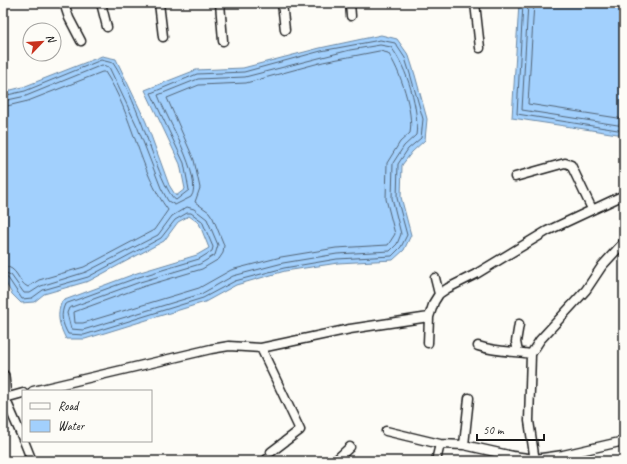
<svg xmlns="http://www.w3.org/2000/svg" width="627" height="464" viewBox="0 0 627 464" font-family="Caveat,sans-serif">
  <rect width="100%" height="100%" fill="#fdfcf7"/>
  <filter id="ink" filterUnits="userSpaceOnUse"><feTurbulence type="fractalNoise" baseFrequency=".025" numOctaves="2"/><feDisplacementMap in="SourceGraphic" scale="8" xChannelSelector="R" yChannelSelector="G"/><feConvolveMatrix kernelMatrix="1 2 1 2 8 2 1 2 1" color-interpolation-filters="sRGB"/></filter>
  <g filter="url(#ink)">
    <path fill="#a2d0fd" stroke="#6c88a3" d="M519 3H624V135L512 118Z
      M381 35 397 39 409 56 415 75 427 119 425 140 412 152 402 165 401 197 411 235 404 250 393 260 338 263 285 271 236 285 205 302 85 339H66C59 325 56 315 62 301L137 273 197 255 209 248 199 223 189 216 178 222 164 241 89 281 44 294 34 302 21 303 12 294 3 278V92L23 87 102 56 116 59 146 122 169 185 176 196 185 189 180 164 145 90 196 70 243 68 320 48Z"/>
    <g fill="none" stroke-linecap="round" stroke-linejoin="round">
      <path stroke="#526476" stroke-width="1" d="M523 3 517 114 624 131
        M528 3 522 110 624 126
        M534 3 528 104 624 119
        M380 51 388 53C400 70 414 112 410 133L400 142 387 163 386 199 395 234 388 245 336 248 281 257 231 270 199 288 83 323H75L74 312 142 287 202 269 219 259 223 253 224 245 213 218 209 212 195 202 200 188 194 160 167 98 199 85 246 83 323 62Z
        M3 96 25 91 101 60 113 63C125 81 134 104 142 124 147 137 166 196 176 200L189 190 184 163 151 93 197 74 244 72 321 51 380 40 395 43 405 58 411 77 423 119 421 138 408 149 398 164 397 198 407 235 401 247 392 256 337 259 284 268 235 281 203 298 84 335 68 334C62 323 60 315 65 304L139 277 199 259 212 251 213 247 202 221 191 213H187L175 220 161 238 88 277 43 290 32 298 22 299 8 278 3 277
        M3 101 26 96 102 65 109 67 137 126 161 188 168 201 175 205 191 197C204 180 165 115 158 95L198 79 245 77 350 50 380 45 391 47C407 68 420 110 416 135L404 146 393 163 392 198 401 234 397 244 390 251 337 254 283 263 233 276 201 294 83 330 71 329 67 313 69 308 140 282 200 264 215 255 218 245 207 219 194 209 187 207 172 216 158 235 86 272 41 286 30 293H24L11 275 3 272
        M3 107 28 101 102 72H105C133 114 139 171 168 210L154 230 84 267 39 280 28 287C17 282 19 267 3 266"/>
      <defs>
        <path id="minor" d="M64 3 69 18 81 41
          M101 3 107 27
          M159 3 163 37
          M220 3 223 41
          M282 3 285 30
          M350 3 351 16
          M475 3 480 48
          M515 177 565 163 571 165 592 209
          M435 278 439 294
          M428 343 429 317
          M478 346C496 352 513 351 531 354
          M261 348 300 430 271 452
          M518 352 516 342 519 324
          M33 391 211 349 229 346 261 348 350 329 429 317 434 302 439 294 448 288 476 274 547 231 624 195
          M23 393 5 398 23 439
          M386 431 440 444 464 445 513 456 535 459 563 455 624 441
          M24 441 32 461
          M464 445 469 398
          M267 459 269 461
          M335 461 350 447
          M436 461 440 444
          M535 461 529 421 531 354 540 340 586 290 602 266 624 242"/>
        <path id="tertiary" d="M3 376 5 398 3 408"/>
      </defs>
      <use href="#minor" stroke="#1c1c1c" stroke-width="11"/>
      <use href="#tertiary" stroke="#1c1c1c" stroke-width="14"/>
      <use href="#minor" stroke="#fdfcf7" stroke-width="8"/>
      <use href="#tertiary" stroke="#fdfcf7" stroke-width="11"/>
    </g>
  </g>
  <rect width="627" height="464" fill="none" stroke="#fdfcf7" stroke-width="16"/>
  <rect x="8" y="8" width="611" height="448" fill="none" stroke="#1c1c1c" stroke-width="1.5" filter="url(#ink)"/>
  <rect x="22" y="390" width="130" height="52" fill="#fdfcf7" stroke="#a3a29f"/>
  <rect x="30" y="403" width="20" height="6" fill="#fdfcf7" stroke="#a3a29f"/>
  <text x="58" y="410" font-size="12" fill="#1c1c1c">Road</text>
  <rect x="30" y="420" width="20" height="12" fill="#a2d0fd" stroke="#a3a29f"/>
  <text x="58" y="430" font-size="12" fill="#1c1c1c">Water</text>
  <g transform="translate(42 42) rotate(65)"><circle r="19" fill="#fdfcf7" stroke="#a3a29f"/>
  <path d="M0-3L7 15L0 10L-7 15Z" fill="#c8321e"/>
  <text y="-6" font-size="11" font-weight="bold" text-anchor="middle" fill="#1c1c1c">N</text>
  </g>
  <path d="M477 434v6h67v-6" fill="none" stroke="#1c1c1c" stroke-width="2"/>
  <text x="483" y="434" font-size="12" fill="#1c1c1c" stroke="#fdfcf7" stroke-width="3" paint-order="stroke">50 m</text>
</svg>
